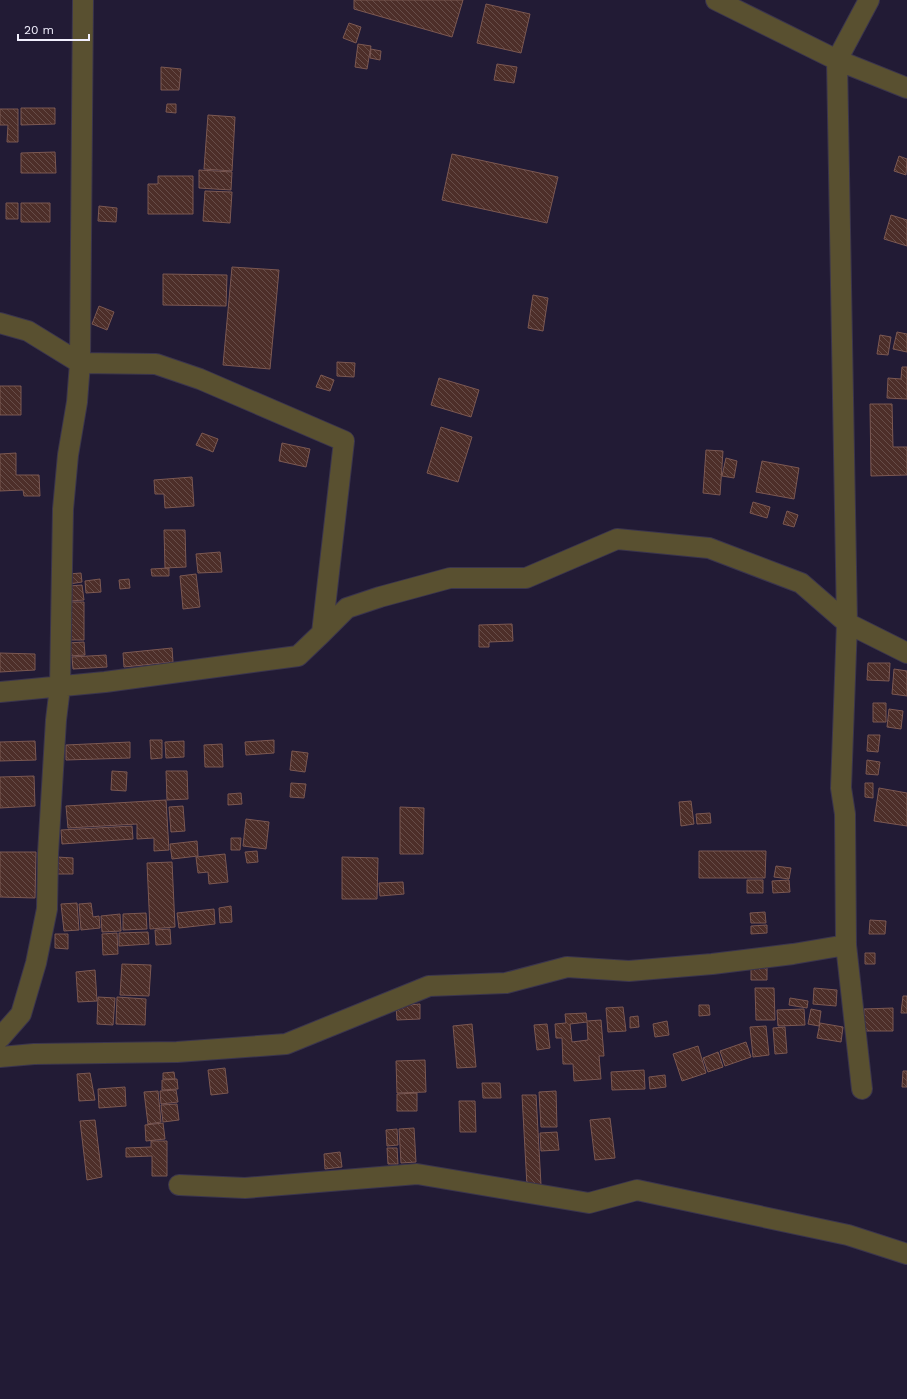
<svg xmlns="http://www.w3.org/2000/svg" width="907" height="1399" viewBox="0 0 907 1399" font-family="'Work Sans',sans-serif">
  <defs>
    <pattern id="building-back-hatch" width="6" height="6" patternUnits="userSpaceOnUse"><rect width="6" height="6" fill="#4d2e29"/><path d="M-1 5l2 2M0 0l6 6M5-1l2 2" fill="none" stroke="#674d49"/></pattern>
  </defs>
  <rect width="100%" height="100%" fill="#221b35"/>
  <path fill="url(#building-back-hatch)" stroke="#7b5852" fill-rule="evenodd" d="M354 0H463L452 37 354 9Z
    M486 4 530 14 521 53 477 43Z
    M349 23 361 27 356 43 343 38Z
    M358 44 371 46 367 69 355 67Z
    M371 49 381 51 380 60 370 58Z
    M497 64 517 67 514 83 494 80Z
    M161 67 181 69 179 90H161Z
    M167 104H176V113L166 112Z
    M21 108H55V124L21 125Z
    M0 109H18V142H7L8 125H0Z
    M208 115 235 117 232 171 204 169Z
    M55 152 56 173H21V153Z
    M452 154 558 177 547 223 442 200Z
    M899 156 907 159 906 175 894 171Z
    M199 170 232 172 231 190 199 188Z
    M158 176H193V214H148V184H158Z
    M205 191 232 192 230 223 203 221Z
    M6 203H18V219H6Z
    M21 203H50V222H21Z
    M99 206 117 208 116 222 98 221Z
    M891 215 907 220V246L884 239Z
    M232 267 279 270 270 369 223 365Z
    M163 274 227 275 226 306 163 305Z
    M533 295 548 298 543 331 528 328Z
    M99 306 114 312 107 330 92 324Z
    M897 332 907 334V352L893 349Z
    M880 335 891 337 888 355 877 354Z
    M337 362 355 363 354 377 337 376Z
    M902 367H907V399L887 398 888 378 901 379Z
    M321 375 334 380 330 391 316 387Z
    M439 378 479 390 471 417 431 405Z
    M0 386H21V415H0Z
    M870 404H892L893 447H907V475L871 476Z
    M441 427 472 437 458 482 427 473Z
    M202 433 218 439 213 452 196 445Z
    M282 443 310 449 306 467 279 461Z
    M706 450 723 451 720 495 703 493Z
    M16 453V475H39L40 496H24L23 490 0 491V454Z
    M726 458 737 461 734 478 722 476Z
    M762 461 799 468 794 499 756 492Z
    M192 477 194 506 165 508 164 494H155L154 480Z
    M753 502 770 507 767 518 750 513Z
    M787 511 798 515 794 527 783 524Z
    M164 530H185L186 567 165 568Z
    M220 552 222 572 198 573 196 554Z
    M169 568V576H152L151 569Z
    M81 573 82 582 69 584 68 574Z
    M196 574 200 607 183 609 180 576Z
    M100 579 101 592 86 593 85 581Z
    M129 579 130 588 120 589 119 580Z
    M82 585 84 600 70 601 69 586Z
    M68 602H84V640H68Z
    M512 624 513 641 489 642V647H479V625Z
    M84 642 85 655 69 656 68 643Z
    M172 648 173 662 124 667 123 653Z
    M0 653 35 654V670L0 672Z
    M106 655 107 667 73 669 72 657Z
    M868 663H890L889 681 867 680Z
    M894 669 907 671V696L892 694Z
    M873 703H886V722H873Z
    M889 709 903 711 901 729 887 727Z
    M868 735H880L878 752 867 751Z
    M150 740H162V758L151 759Z
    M274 740V753L246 755 245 742Z
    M35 741 36 760 0 761V742Z
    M184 741V757L166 758 165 742Z
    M130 742V758L66 760V745Z
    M222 744 223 767H205L204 745Z
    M292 751 308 753 305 772 290 770Z
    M867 760 880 762 878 775 866 774Z
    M112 771 127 772 126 791 111 790Z
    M166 771H187L188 799 167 800Z
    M34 776 35 806 0 808V777Z
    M291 783 306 784 304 798 290 797Z
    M865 783H873V798L865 797Z
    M879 788 907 793V826L874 821Z
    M241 793 242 804 228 805V794Z
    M166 800 169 850 154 851V838L137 839V824L68 828 66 806Z
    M691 801 694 824 681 826 679 802Z
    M183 806 185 831 171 832 169 807Z
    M400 807 424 808 423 854H400Z
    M710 813 711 823 697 824 696 814Z
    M246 819 269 822 266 849 243 846Z
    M132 826 133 839 62 844 61 830Z
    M231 838H241L240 850H231Z
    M197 841 198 856 172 859 170 844Z
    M257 851 258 862 247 863 245 852Z
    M699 851H766L765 878H699Z
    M0 852H36L35 898 0 897Z
    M225 854 228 882 209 884 208 872 198 873 196 857Z
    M57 857 73 858V874H56Z
    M342 857 378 858 377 899H342Z
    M172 862 175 927 150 929 147 863Z
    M776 866 791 868 789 879 774 877Z
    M747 880H763V893H747Z
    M789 880 790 892 773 893 772 881Z
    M403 882 404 894 380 896 379 883Z
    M77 903 79 930 64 931 61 904Z
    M91 903 93 917 99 916 100 928 81 930 79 904Z
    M231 906 232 922 220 923 219 908Z
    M214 909 215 924 179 928 177 913Z
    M765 912 766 923H751L750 913Z
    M146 913 147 929 123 930V914Z
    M120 914 121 931 102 932 101 916Z
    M870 920 886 921 885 934H869Z
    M767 925V933L751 934V926Z
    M170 929 171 944 156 945 155 930Z
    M148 932 149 944 119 946V933Z
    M117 933 118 954 103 955 102 934Z
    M55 934H68V949L55 948Z
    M865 953H875V964H865Z
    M122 964 151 965 149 996 120 995Z
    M751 966H767V980H751Z
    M95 970 97 1001 78 1002 76 972Z
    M755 988H774L775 1020H756Z
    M814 988 837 990 836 1006 813 1004Z
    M903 996H907V1013H901Z
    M98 997 115 998 113 1025 97 1024Z
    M117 997 146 999 145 1025 116 1024Z
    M790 998 808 1001 807 1008 789 1005Z
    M420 1004V1019L397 1020 396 1006Z
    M699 1005H709L710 1015 699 1016Z
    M623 1007 626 1031 608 1032 606 1008Z
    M893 1008V1031H864V1009Z
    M804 1009 805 1025 778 1026 777 1010Z
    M811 1009 821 1011 819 1026 808 1024Z
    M586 1013 587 1021 601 1020 604 1056H599L601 1079 574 1081 573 1064H563L562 1038H556L555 1024 566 1023 565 1014ZM587 1022 588 1040 572 1042 570 1024Z
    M638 1016 639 1027 630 1028V1017Z
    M667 1021 669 1035 655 1037 653 1024Z
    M820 1023 843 1027 841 1042 817 1038Z
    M472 1024 476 1067 457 1068 453 1026Z
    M547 1024 550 1048 537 1050 534 1025Z
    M766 1026 769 1055 753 1057 750 1027Z
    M785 1027 787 1053 775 1054 773 1028Z
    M746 1042 751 1057 725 1066 720 1051Z
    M698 1046 706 1073 682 1081 673 1054Z
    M718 1052 723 1067 708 1072 703 1058Z
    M425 1060 426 1092 397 1093 396 1061Z
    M225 1068 228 1093 211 1095 208 1070Z
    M644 1070 645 1089 612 1090 611 1072Z
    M903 1071H907V1087H902Z
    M174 1072 175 1079H163V1073Z
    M90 1073 95 1100 79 1101 77 1074Z
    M665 1075 666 1087 650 1089 649 1077Z
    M177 1079 178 1089 162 1090V1080Z
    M482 1083H500L501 1098H483Z
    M125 1087 126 1106 99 1108 98 1089Z
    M176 1090 178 1102 161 1104 160 1091Z
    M158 1091 161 1122 148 1124 144 1092Z
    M556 1091 557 1127H541L539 1092Z
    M417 1093V1111H397V1094Z
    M522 1095H536L541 1185 527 1186Z
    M459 1101H475L476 1132H460Z
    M177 1104 179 1120 163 1122 161 1105Z
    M610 1118 615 1158 595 1160 590 1120Z
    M95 1120 102 1177 87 1180 80 1121Z
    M163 1123 165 1139 146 1141 145 1125Z
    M414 1128 416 1162 401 1163 399 1129Z
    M397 1129 398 1145 387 1146 386 1130Z
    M557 1132 559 1150 541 1151 540 1133Z
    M151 1141H167V1176H152V1156L126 1157V1148L151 1147Z
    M387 1148H397L398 1164H388Z
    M340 1152 342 1167 325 1169 324 1154Z"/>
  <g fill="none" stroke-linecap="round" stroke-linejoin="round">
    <defs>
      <path id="street" d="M716 0 837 60 907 88
        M0 323 28 331 80 363 156 364 200 379 344 441 322 633 347 608 380 597 450 578H526L617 539 709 548 801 583 847 623 907 653
        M0 692 105 682 298 656 322 633
        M0 1038 21 1014 36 963 47 909 48 854 56 720 60 687 63 509 68 455 77 402 80 363 83 0
        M0 1057 34 1054 177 1052 286 1044 429 986 506 983 567 967 629 971 712 964 793 954 846 945
        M862 1089 846 945 845 814 841 788 847 623 837 60 869 0
        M179 1185 245 1188 417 1174 589 1203 637 1190 848 1235 907 1254"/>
    </defs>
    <use href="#street" stroke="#3b354d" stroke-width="22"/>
    <use href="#street" stroke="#595030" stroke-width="20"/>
  </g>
  <path d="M18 34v6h71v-6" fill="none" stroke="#f2f0fe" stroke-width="2"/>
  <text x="24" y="34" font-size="12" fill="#f2f0fe" stroke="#221b35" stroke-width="3" paint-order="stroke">20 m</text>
</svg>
